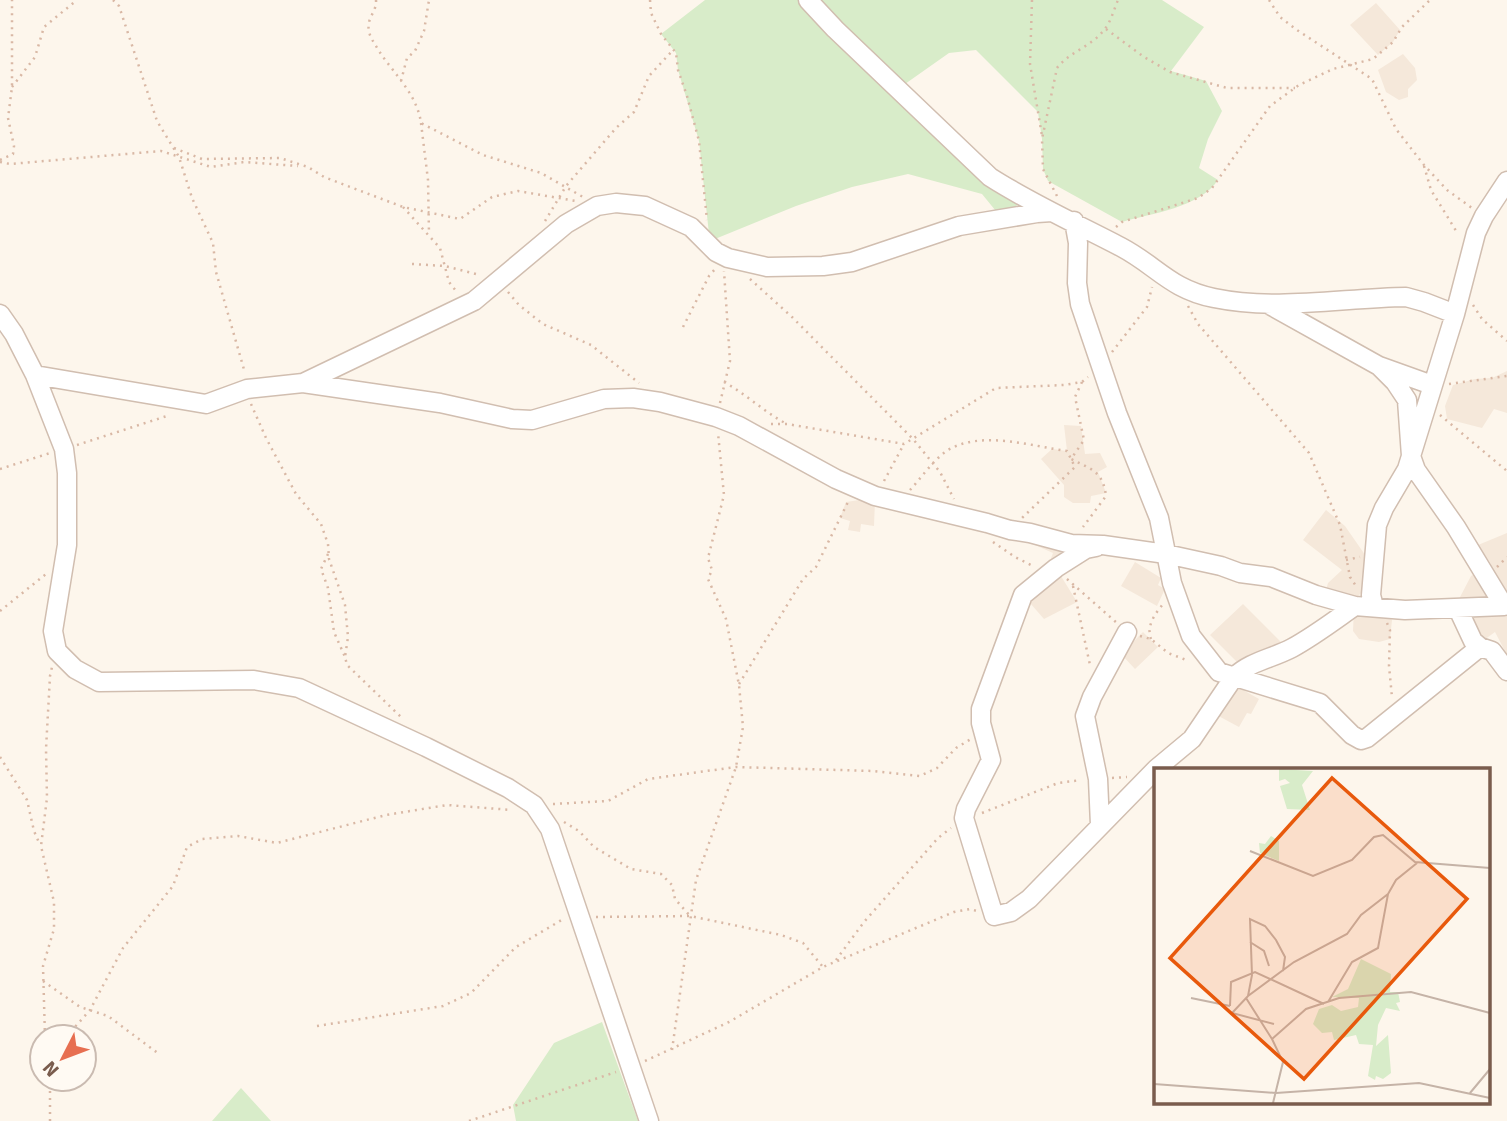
<svg xmlns="http://www.w3.org/2000/svg" width="1507" height="1121" viewBox="0 0 1507 1121" font-family="Signika,sans-serif">
  <rect width="100%" height="100%" fill="#fdf6ec"/>
  <path fill="#f5e8da" d="M1376 3 1400 30 1393 42 1378 55 1350 25Z
    M1403 54 1415 68 1417 80 1408 89V97L1399 100 1386 92 1378 70Z
    M1507 371V413L1494 409 1482 428 1447 419 1445 406 1453 385 1475 379 1492 378Z
    M1064 425 1081 426 1085 454 1100 453 1107 467 1098 472 1106 493 1091 496 1090 503H1073L1064 497V485L1041 459 1052 449 1067 451Z
    M866 499 875 500 874 526 861 524 860 532 848 530 850 521 840 518 846 502Z
    M1326 510 1345 526 1370 562 1366 589 1352 601 1326 590 1328 583 1342 570 1303 540Z
    M1507 533V655L1495 632 1484 640 1459 599 1471 576 1491 564 1478 545Z
    M1029 537 1073 544 1056 568 1077 602 1044 619 1023 595 1056 568 1050 561 1053 553 1035 545Z
    M1135 562 1161 578 1158 585 1165 589 1157 606 1121 586Z
    M1370 595 1392 620 1390 639 1379 642 1359 639 1353 631 1354 608Z
    M1243 604 1281 642V655L1241 666 1210 635Z
    M1143 632 1158 647 1135 669 1121 654Z
    M1229 682 1259 699 1251 714 1247 713 1239 727 1211 712Z"/>
  <path fill="#d8ecc9" d="M705 0H1162L1204 27 1171 71 1206 81 1222 111 1208 139 1199 168 1218 180C1199 208 1152 213 1122 222L1048 181 1043 169 1042 139 1038 112 976 50 949 53 905 84 984 163 1021 189 1014 215 1000 216 982 194 908 174 852 187 796 206 715 239 709 234 699 141 678 70 676 53 661 34Z
    M602 1022 638 1121H516L513 1105 554 1043Z
    M241 1088 271 1121H212Z"/>
  <g fill="none" stroke-linecap="round" stroke-linejoin="round">
    <defs>
      <path id="minor" d="M808 0 835 29 990 177C1032 204 1077 224 1121 247 1157 266 1170 289 1214 298 1277 311 1342 298 1406 297L1424 302 1455 314 1476 233 1484 216 1507 181
        M1074 221 1078 243 1077 283 1080 304 1117 413 1159 518 1172 583 1191 636 1219 672 1320 703 1352 735 1361 740 1367 738 1480 647
        M1268 304 1379 366 1432 385
        M0 314 14 334 35 375 64 449 67 473V545L53 631 57 651 75 669 99 682 254 680 299 688 426 747 508 788 534 805 550 829 649 1121
        M35 375 206 404 247 389 303 383 474 301 566 224 597 206 616 203 645 206 691 227 716 252 728 258 767 267 823 266 852 262 959 226 1037 213 1052 212
        M303 383 440 403 512 419 532 420 604 399 633 398 660 402 716 417 739 426 836 479 875 496 987 523 1010 530 1030 533 1071 544 1103 545 1166 554 1221 566 1240 573 1271 577 1316 595 1355 606 1405 610 1504 606 1456 527 1416 470 1411 456 1407 400 1395 382 1379 366
        M1096 547 1086 549 1056 568 1023 595 981 709V723L991 760 966 809 964 818 994 916 1011 912 1029 899 1155 770
        M1374 607 1371 595 1377 525 1384 508 1407 469 1455 314
        M1458 609 1473 641 1480 647 1492 651 1507 671
        M1156 769 1192 739 1234 677C1251 661 1271 659 1292 648 1314 636 1335 620 1355 606
        M1100 825 1098 779 1085 716 1092 697 1127 632"/>
    </defs>
    <use href="#minor" stroke="#d1beb0" stroke-width="21"/>
    <path stroke="#d9b8a5" stroke-width="2.5" stroke-dasharray="2 5" stroke-linecap="butt" d="M113 0 119 6 157 121 179 157 192 198 213 243 216 272 245 373
      M376 0C377 12 366 18 369 31 370 38 375 44 379 51 394 74 417 94 421 123L483 155 541 173 583 197
      M650 0 651 13 661 34 676 53 678 70 687 96 699 141 707 220
      M1032 0 1030 64 1042 136
      M1269 0 1280 17 1297 30 1372 79 1396 129 1424 165 1447 190 1472 208
      M1106 29 1144 57 1170 72 1227 88H1295
      M401 81 407 58 415 51 424 31 429 0
      M12 87 35 57 44 27 77 0
      M421 123 428 180 429 234
      M174 148 202 159 280 158 308 167 324 177 403 207 460 219 492 197 518 191 576 201
      M0 160 13 154 14 146 8 118 12 87V0
      M0 162 10 164 161 151 211 167 244 162 298 166
      M1424 166 1431 190 1458 234
      M1057 196 1043 169 1042 139 1057 68C1069 52 1091 47 1104 30 1111 22 1114 9 1118 0
      M403 207 440 248 449 282 456 291
      M545 221 566 186 616 128 634 112 649 76 673 50
      M1116 227 1122 222 1198 198 1212 188 1270 106 1299 85 1333 69 1373 59 1393 42 1402 27 1430 0
      M412 264 445 266 480 275
      M750 279 792 317 913 439 940 472 954 499
      M508 292 519 305 543 324 591 345 639 383
      M1473 305 1482 319 1507 341
      M1188 306 1198 324 1309 453 1340 525 1350 577 1356 586
      M683 327 709 276 716 268
      M1112 352 1147 307 1152 287
      M724 382C746 394 763 411 785 423
      M1082 382 1075 397 1084 440 1071 459C1091 469 1103 471 1106 496L1083 527
      M1449 384 1507 376
      M720 403 730 361 724 271
      M251 404 266 438 296 494 321 524 328 544 329 559 345 605 348 637 345 657 347 665 401 717
      M1440 415 1507 471
      M771 424H787L904 444 996 388 1064 385 1082 382 1088 377
      M77 445 170 415
      M0 469 50 453
      M884 481 904 444
      M910 490C922 477 933 460 948 450 982 430 1031 446 1067 451L1075 467 1022 518
      M993 542 1015 557 1035 567
      M328 554 321 569 328 588 334 632 345 657
      M1346 560 1360 557
      M1497 567 1507 557
      M1067 579 1117 623
      M1073 586 1090 665
      M0 611 46 574
      M1387 623 1390 630 1389 666 1392 697
      M1140 636 1151 639 1168 653 1189 661
      M1151 639C1146 626 1155 614 1163 604
      M739 684 803 579 816 567 848 502
      M0 757 27 800 34 831 40 845
      M1112 778 1127 777
      M553 804 608 801 648 779 736 767 873 771 920 776 937 768 956 748 971 739
      M982 813 1058 783 1081 780
      M564 822 579 831 594 847 631 869 661 874 672 885 675 899 690 916
      M596 917 690 916 781 935 803 943 823 967
      M836 960 864 922 938 838 951 828
      M43 981 80 1007 108 1016 159 1054
      M317 1026 443 1006 471 993 516 947 565 918
      M45 1037 43 966 54 929V902L41 846 47 798 46 749 50 676 52 667
      M66 1037 90 1010 123 948 173 886 187 847 202 839 238 836 277 843 386 815 447 805 512 810
      M672 1050 696 880 736 767 743 727 739 685 726 619 708 579 712 570 708 558 724 495 718 433
      M645 1061 729 1022 823 967 954 912 970 909 977 911
      M50 1121V1079
      M469 1121 616 1072"/>
    <use href="#minor" stroke="#fff" stroke-width="18"/>
  </g>
  <g transform="translate(1154 768)">
    <rect width="336" height="336" fill="#fdf6ec"/>
    <path d="M125 1 159 3 148 17 156 42 133 41 126 18 136 15 131 11 125 13ZM117 68 125 73V93L106 85 105 75 111 76ZM207 191 237 206 236 224H244L246 234 242 235 246 243 232 240 224 257 222 278 234 267 237 305 229 311 222 308 221 312 214 308 219 277 205 276 202 267 180 272 178 264 168 265 159 256 165 241 178 237 187 243 204 239 205 230 178 229 194 221Z" fill="#d8ecc9"/>
    <path fill="none" stroke="#c5b3a7" stroke-width="2" d="M96 83 159 108 198 92 220 69 229 67 261 94 336 100M96 174 110 183 115 198M94 228 98 207 96 151 111 158 122 172 131 189 129 203M37 230 76 238M92 230 118 271M174 234 198 194 224 180 234 126 242 112 263 95M76 238 77 214 101 204 170 236M120 256 78 245 94 228 140 194 193 166 207 147 234 126M0 316 122 325 265 315 336 330M316 325 336 301M119 335 129 294 118 271 152 241 185 230 257 224 336 245"/>
    <path fill="#e8590c" fill-opacity="0.15" stroke="#e8590c" stroke-width="3.5" d="M178 10 313 131 150 311 16 190Z"/>
    <rect width="336" height="336" fill="none" stroke="#7a5c4d" stroke-width="3.5"/>
  </g>
  <g transform="translate(63 1058) rotate(228)"><circle r="33" fill="#fffaf3" stroke="#cabbb1" stroke-width="2"/>
  <path d="M0-5L12 26L0 18L-12 26Z" fill="#e76f51"/>
  <text y="-10" font-size="19" font-weight="bold" text-anchor="middle" fill="#7a5c4d">N</text>
  </g>
</svg>
